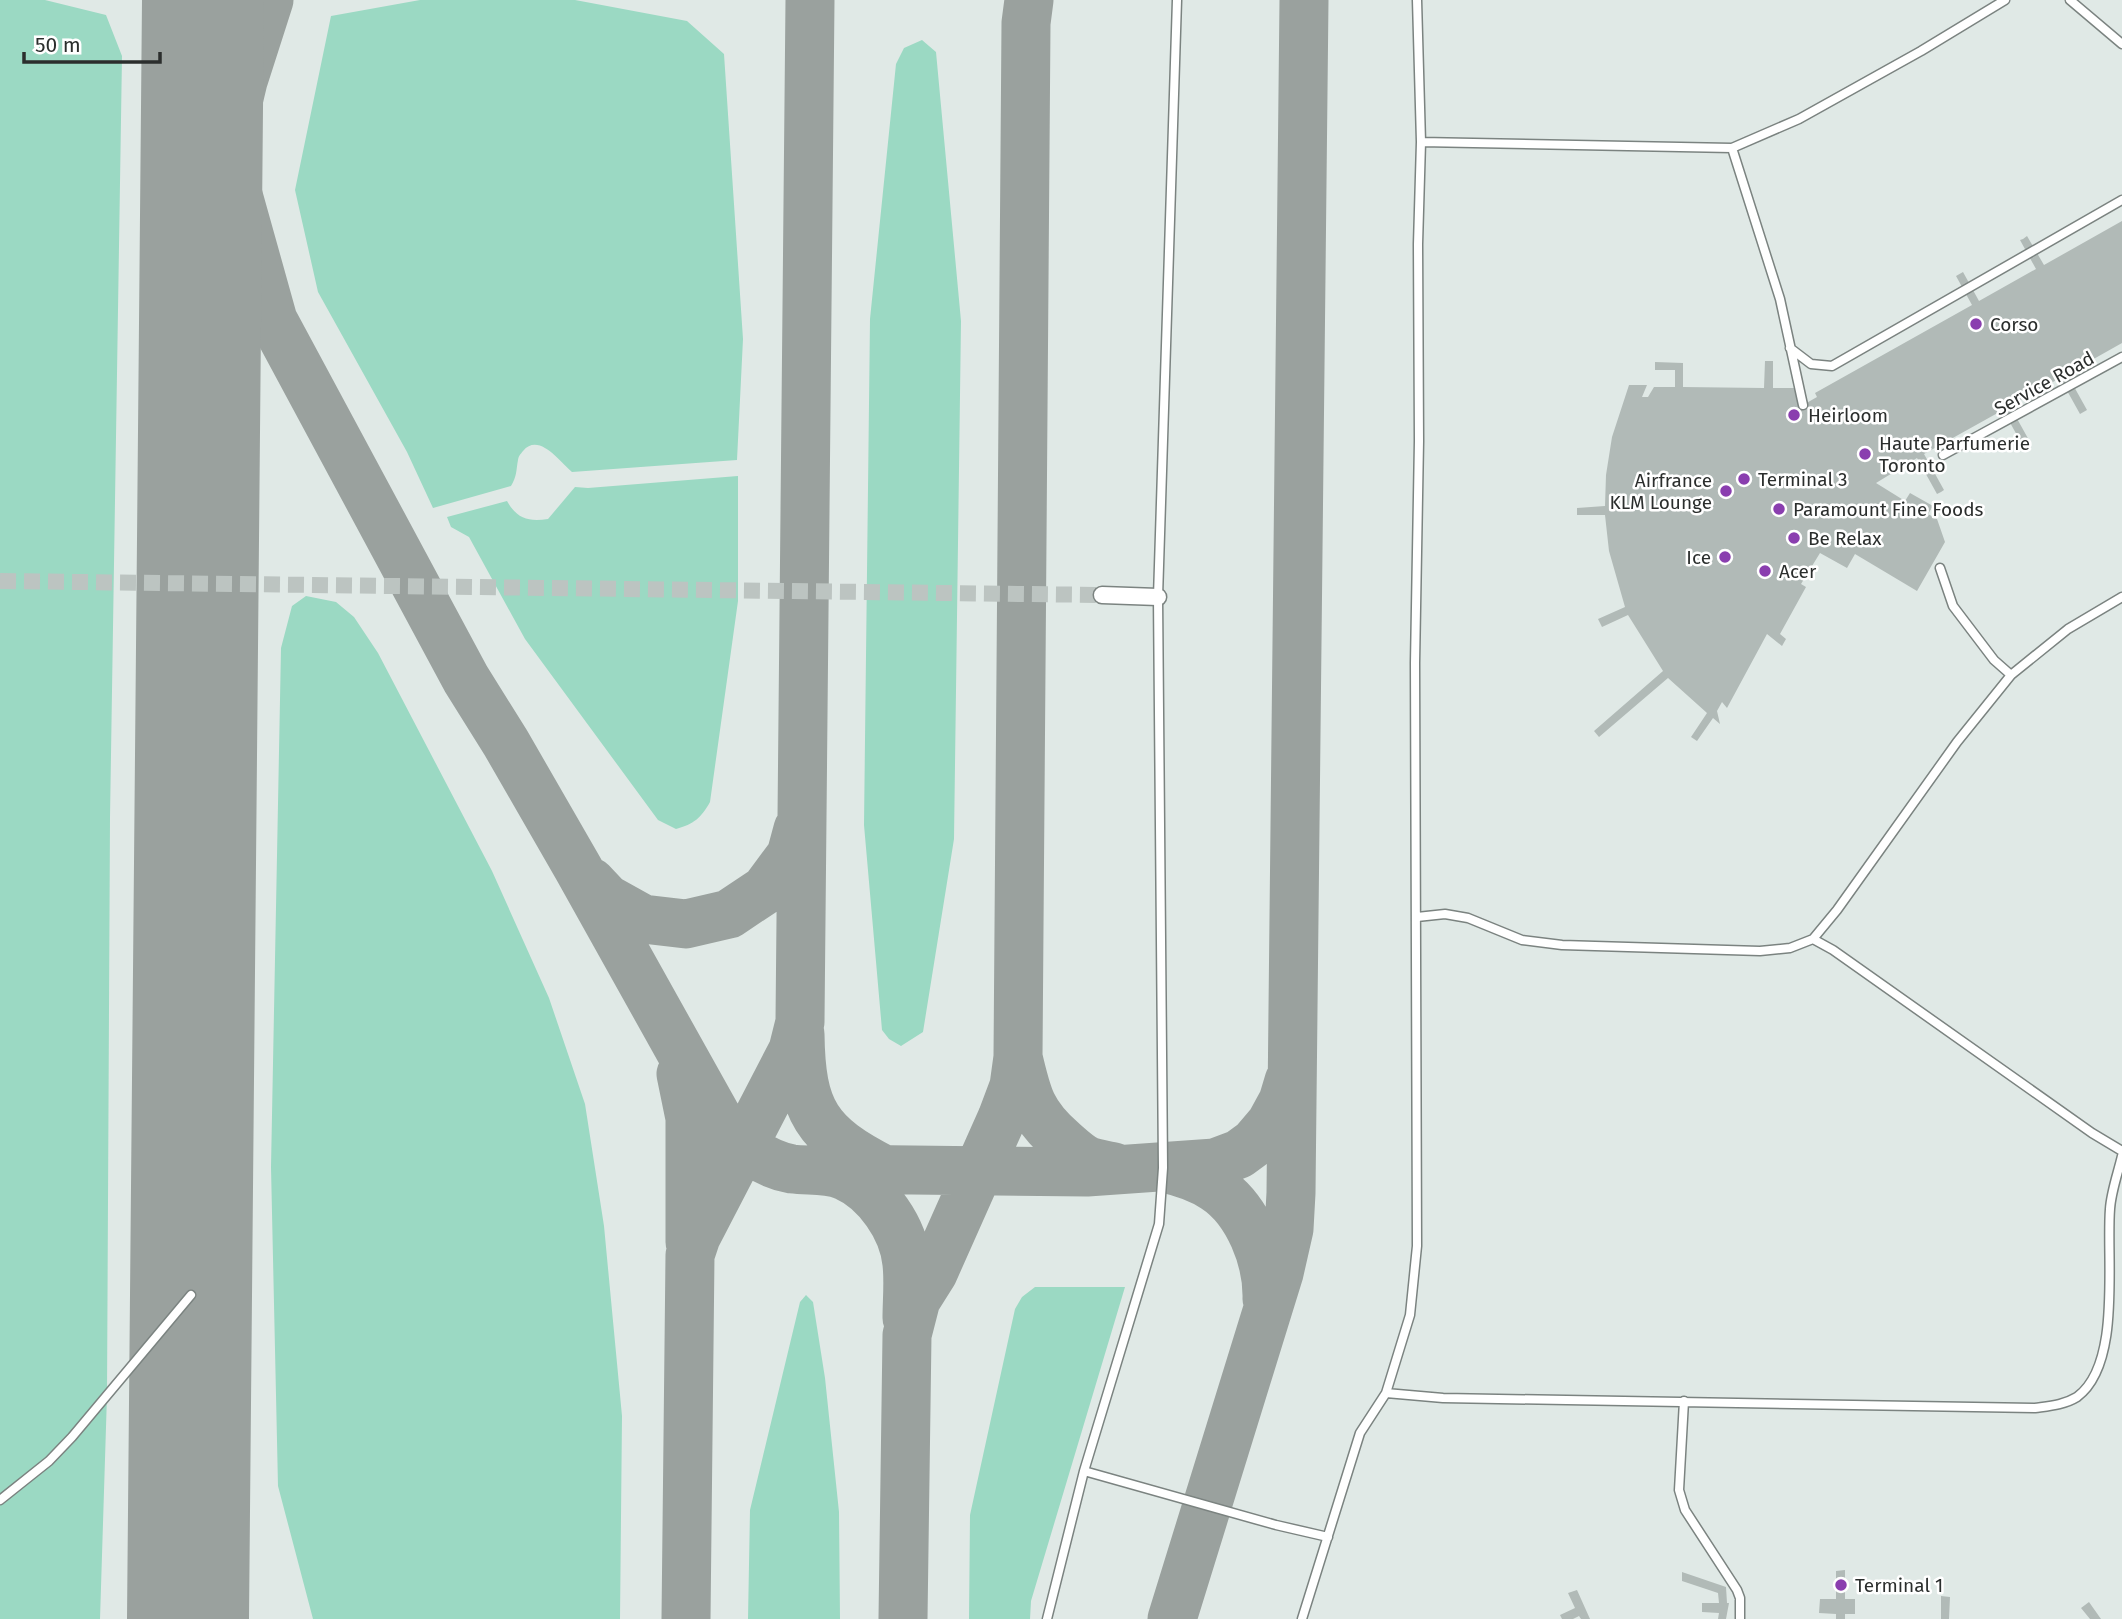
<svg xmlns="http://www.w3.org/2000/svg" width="2122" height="1619" viewBox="0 0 2122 1619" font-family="'Fira Sans',sans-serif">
  <rect width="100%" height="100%" fill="#e0e9e6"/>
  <path fill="#9bd9c3" d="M0 0H45L106 15 122 56 110 818 107 1395 100 1619H0Z
    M420 0H575L687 21 724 54 743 339 737 460 572 472C560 462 539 432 523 451 520 455 519 455 518 460 516 471 517 476 511 486L433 508 407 452 318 292 295 190 331 16Z
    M922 40 936 52 961 321 954 839 923 1032 901 1046 889 1039 882 1030 864 825 870 319 896 64 904 48Z
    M738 476V601L710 802C701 818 694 824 676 829L658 820 525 639 469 537 451 527 447 517 507 501C517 519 529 522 548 519L575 487 588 488Z
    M306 596 336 602 354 617 378 653 492 871 549 998 585 1104 604 1226 622 1416 620 1619H313L278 1486 271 1167 281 648 292 606Z
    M1035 1287H1125L1031 1601 1030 1619H969L970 1515 1015 1309 1022 1297Z
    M806 1295 813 1302 825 1378 839 1512 840 1619H748L750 1510 800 1302Z"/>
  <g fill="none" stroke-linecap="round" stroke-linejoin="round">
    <path stroke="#9aa19e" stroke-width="49" d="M194 0 202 34 210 0
      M202 34 226 152 273 320 466 679 506 743 578 868 721 1124C741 1144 762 1164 792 1169 809 1171 828 1168 845 1176 877 1190 904 1229 907 1264 909 1282 907 1301 907 1318
      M198 571 211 257 226 152 243 81 269 0
      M591 882 607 899 643 919 686 924 729 914 765 890 791 855 798 829
      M800 1034C801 1111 816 1135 885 1170
      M1018 1057C1027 1096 1031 1114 1062 1141 1070 1148 1078 1156 1088 1161 1096 1164 1106 1165 1114 1167
      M681 1074 690 1118V1242
      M1164 1168C1182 1172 1200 1178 1215 1188 1249 1210 1268 1261 1267 1299
      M827 1169 1087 1172 1215 1163 1239 1154 1254 1143 1271 1123 1283 1101 1289 1081
      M190 1480 216 1619
      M686 1619 690 1255 696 1237 793 1050 800 1022 810 0
      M903 1619 907 1335 916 1300 933 1273 1002 1118 1014 1086 1018 1057 1026 23 1029 0
      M1172 1619 1279 1273 1289 1229 1291 1193 1304 0"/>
    <path stroke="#9aa19e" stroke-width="122" d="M188 1619 203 0"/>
  </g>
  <path fill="#b1bab7" d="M2122 221V343L2067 374 2087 410 2080 414 2060 378 2010 406 2030 442 2023 446 2003 410 1924 454 1944 490 1941 492 1937 494 1917 458 1876 483 1905 501 1910 493 1933 506 1928 514 1937 519 1945 542 1917 591 1855 554 1847 568 1820 553 1801 584 1806 587 1780 634 1786 639 1782 646 1767 634 1727 708 1722 702 1717 711 1720 724 1713 718 1697 741 1691 737 1707 713 1668 678 1599 737 1594 731 1663 671 1628 615 1602 627 1598 619 1625 607 1609 551 1605 515H1577V508L1605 506 1606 475 1612 437 1629 385H1647L1642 397H1648L1654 387H1675V370H1655V362L1683 363V387L1764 388 1765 361H1773V388H1794L1803 405 1817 397 1815 393 1972 305 1956 276 1963 272 1979 301 2036 269 2020 240 2023 239 2027 236 2044 265Z
    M1845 1570V1599H1855V1614H1845V1619H1836V1614L1819 1613 1820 1599H1836V1571Z
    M1682 1572 1726 1587 1727 1603H1729L1726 1619H1718L1719 1613 1702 1612V1603H1719L1718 1593 1682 1581Z
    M1577 1590 1590 1619H1581L1579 1616 1573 1619H1562L1560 1615 1575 1608 1568 1593Z
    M1941 1596 1950 1597 1949 1619H1941Z
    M2089 1602 2101 1619H2090L2081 1608Z"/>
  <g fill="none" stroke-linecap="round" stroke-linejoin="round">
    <path stroke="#bcc4c1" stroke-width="16" stroke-dasharray="16 8" stroke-linecap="butt" d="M0 581 1102 595"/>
    <defs>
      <path id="lane" d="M2070 0 2122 44
        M1421 142 1732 148 1799 119 1921 51 2005 0
        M1732 148 1780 299 1803 405
        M1790 348 1811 364 1832 366 2122 200
        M1943 455 2122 357
        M1940 568 1953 606 1994 660 2011 675
        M1417 917 1445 914 1468 918 1522 940 1562 945 1760 951 1790 948 1813 939 1837 910 1957 742 2011 675 2068 629 2122 597
        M1813 939 1833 950 2092 1133 2122 1151
        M1386 1393 1443 1398 2035 1408C2049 1406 2064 1405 2077 1397 2122 1364 2106 1259 2110 1209 2111 1192 2118 1173 2122 1156
        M1684 1401 1679 1490 1685 1510 1737 1590 1740 1598V1619
        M1084 1471 1276 1525 1328 1537
        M0 1500 49 1461 72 1437 191 1295
        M1047 1619 1084 1471 1159 1224 1163 1168 1158 597 1177 0
        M1302 1619 1360 1433 1386 1393 1410 1315 1417 1246 1415 663 1419 441 1418 244 1421 142 1417 0"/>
      <path id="street" d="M1102 595 1158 597"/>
    </defs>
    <use href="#lane" stroke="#7b8380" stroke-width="11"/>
    <use href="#street" stroke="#7b8380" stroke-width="19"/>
    <use href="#lane" stroke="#fff" stroke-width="8"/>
    <use href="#street" stroke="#fff" stroke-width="16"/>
  </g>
  <g fill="#8a3eaf" stroke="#fff" stroke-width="2.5">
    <circle cx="1976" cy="324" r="7"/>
    <circle cx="1794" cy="415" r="7"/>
    <circle cx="1865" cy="454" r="7"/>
    <circle cx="1744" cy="479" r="7"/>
    <circle cx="1726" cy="491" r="7"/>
    <circle cx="1779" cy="509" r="7"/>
    <circle cx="1794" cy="538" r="7"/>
    <circle cx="1725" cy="557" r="7"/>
    <circle cx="1765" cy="571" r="7"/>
    <circle cx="1841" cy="1585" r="7"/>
  </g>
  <g text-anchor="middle" stroke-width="5" stroke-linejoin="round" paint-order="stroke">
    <g font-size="19" fill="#2b2e2d" stroke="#fff" text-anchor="start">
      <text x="1990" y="331">Corso</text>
      <text x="1808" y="422">Heirloom</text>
      <text x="1879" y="450">Haute Parfumerie<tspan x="1879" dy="22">Toronto</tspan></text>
      <text x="1758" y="486">Terminal 3</text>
      <text x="1712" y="487" text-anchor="end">Airfrance<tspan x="1712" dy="22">KLM Lounge</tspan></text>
      <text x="1793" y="516">Paramount Fine Foods</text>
      <text x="1808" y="545">Be Relax</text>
      <text x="1711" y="564" text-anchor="end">Ice</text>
      <text x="1779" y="578">Acer</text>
      <text x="1855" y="1592">Terminal 1</text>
    </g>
    <g font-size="19" fill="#2b2e2d" stroke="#fff">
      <text transform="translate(2044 383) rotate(-29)" y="7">Service Road</text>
    </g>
  </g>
  <path d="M24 52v10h136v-10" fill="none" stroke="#2b2e2d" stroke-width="3.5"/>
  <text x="35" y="52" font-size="21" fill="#2b2e2d" stroke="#ffffff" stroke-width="5" paint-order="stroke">50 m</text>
</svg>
